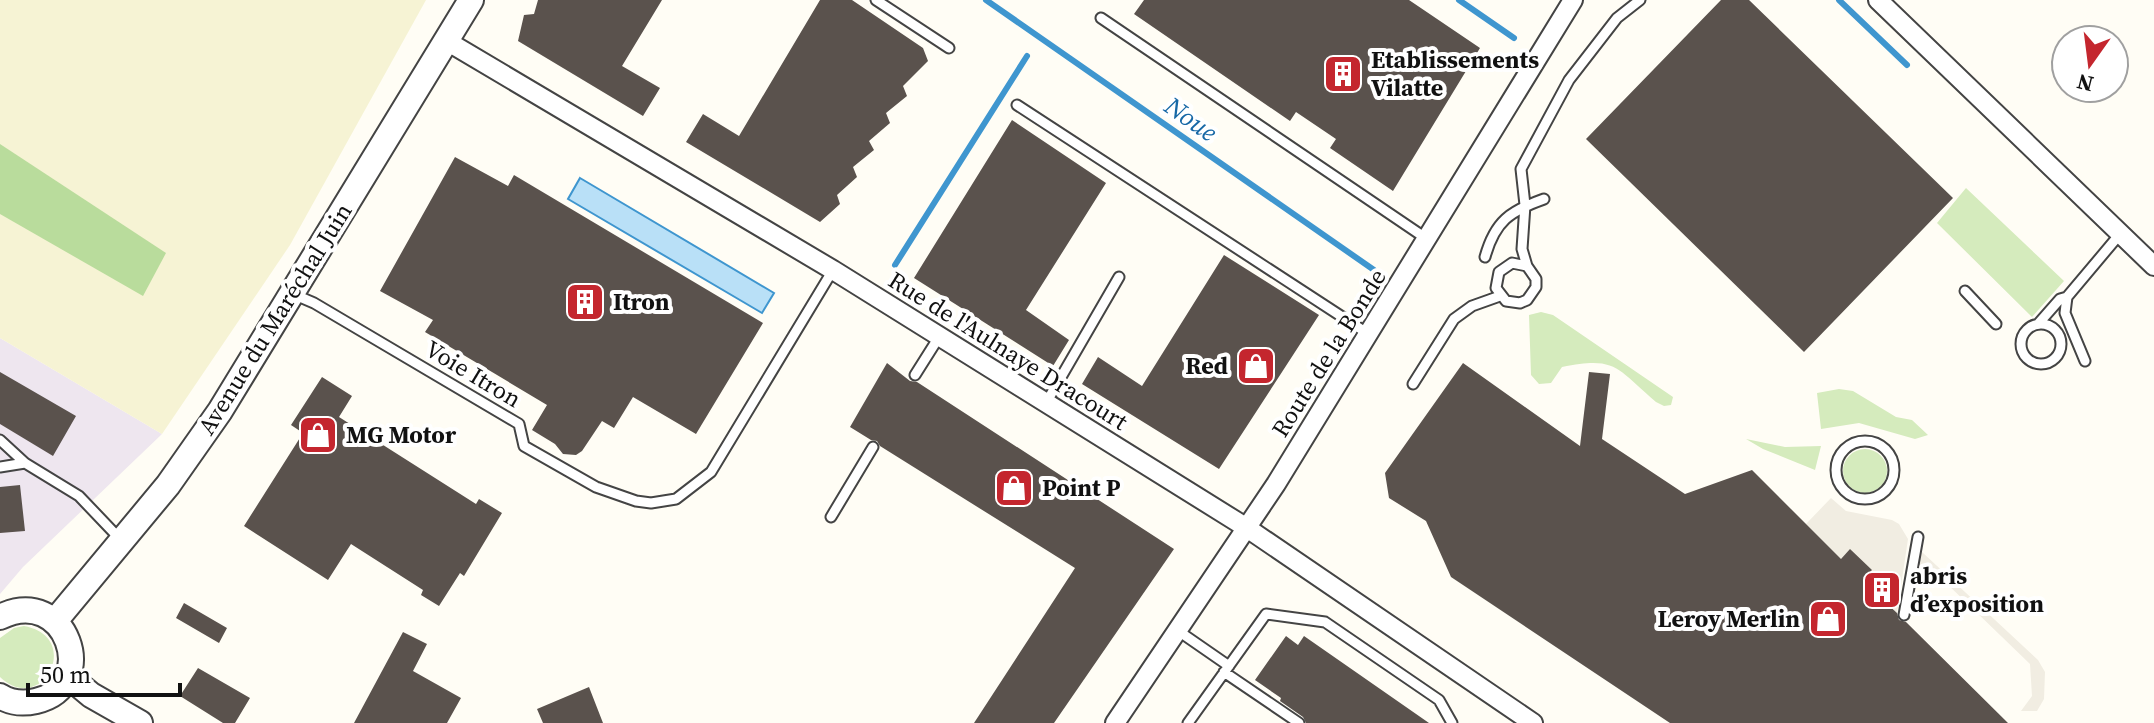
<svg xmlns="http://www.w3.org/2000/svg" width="2154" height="723" viewBox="0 0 2154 723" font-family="'Source Serif 4',serif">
  <rect width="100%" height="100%" fill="#fffdf5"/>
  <path fill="#eee6ef" d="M0 338 162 434 23 567 0 594Z"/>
  <path fill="#f6f3d4" d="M0 0H426L290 245 162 434 0 338Z"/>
  <path fill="#d5ebbd" d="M1966 188 2064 281 2032 317 1937 223Z
    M1541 312 1553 315 1673 397 1671 405 1664 406 1656 402C1616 368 1617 356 1562 367L1551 383 1539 384 1531 375 1529 315Z
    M1839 389 1853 391 1896 417 1912 420 1928 435 1915 439 1859 423 1821 429 1817 393Z
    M1746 439 1785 447 1821 446 1815 470 1763 449Z
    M1843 471a22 22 0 1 1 44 0a22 22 0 1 1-44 0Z
    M24 626C84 637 42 717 0 677V638L14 628Z"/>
  <path fill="#b9dc9c" d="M0 144 166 253 143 296 0 214Z"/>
  <path fill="#f1ede2" d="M1831 498 1846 511 1892 520 1899 524 1908 539 1897 613 1862 580 1851 550 1841 559 1806 524Z
    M1922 552 2038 660 2045 672 2044 699 2037 711H2021L2032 696 2030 664 1943 580 1914 583Z"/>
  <path fill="#b9e0f7" stroke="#3f96cf" stroke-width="2" d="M580 178 774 293 762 313 568 199Z"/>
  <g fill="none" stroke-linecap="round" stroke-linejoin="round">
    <path stroke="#3f96cf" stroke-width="6" d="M986 0 1374 270
      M1459 0 1514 38
      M1839 0 1907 65
      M895 265 1027 56"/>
  </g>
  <path fill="#5a524d" d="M538 0H662L622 66 660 88 643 116 518 41 524 15 534 14Z
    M820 0H852L923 48 928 61 903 86 907 96 886 113 890 123 869 141 874 150 853 167 857 177 837 195 840 204 820 222 686 142 703 114 739 136Z
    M1144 0H1409L1480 48 1393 191 1330 148 1336 139 1296 112 1290 121 1134 14Z
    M1721 0H1749L1953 198 1804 352 1586 139Z
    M1012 120 1106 183 1026 310 1069 340 1053 366 914 278Z
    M455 157 508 186 514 175 763 323 696 434 633 397 614 428 602 421 582 451 576 455 563 454 555 444 532 430 547 405 425 332 433 320 380 291Z
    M1224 255 1319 315 1219 469 1082 384 1098 357 1142 386Z
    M887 363 910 381 917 382 1174 549 1054 723H974L1075 568 880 446 877 441 871 440 850 427Z
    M1463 363 1580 446 1589 372 1610 374 1602 439 1685 494 1752 470 1841 559 1850 549 1872 570 1870 572 1891 591 1883 600 1897 613 1899 620 1906 622 2008 723H1670L1451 577 1426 521 1389 498 1385 473Z
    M0 372 76 416 53 456 0 424Z
    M322 377 352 396 339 417 476 504 479 499 502 513 464 576 460 573 439 606 421 595 423 590 351 544 328 580 244 526 303 433 291 425Z
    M20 485 25 531 0 533V487Z
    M184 603 227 628 219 643 176 618Z
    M403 632 427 644 413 671 461 698 447 723H354Z
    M1286 636 1298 645 1304 636 1429 723H1306L1303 717 1280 701 1281 698 1255 680Z
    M198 668 250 698 235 723H223L180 696Z
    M589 687 603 723H543L537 709Z"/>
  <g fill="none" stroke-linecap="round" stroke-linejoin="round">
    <defs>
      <path id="service" d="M876 0 949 48
        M1101 18 1427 239
        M1017 105 1370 335
        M1485 257C1495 221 1510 211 1544 199
        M1527 266 1512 263 1499 272 1496 288 1506 301 1520 303 1527 300 1536 287V279L1527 266 1522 249 1525 205 1521 169 1569 80 1617 18 1640 0
        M1965 291 1996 324
        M293 294 314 303 519 424 524 446 596 487 636 501 651 503 676 499 711 472 833 270
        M2067 297 2065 313 2085 361
        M2021 344a20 20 0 1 1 40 0a20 20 0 1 1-40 0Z
        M2038 324 2060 299 2067 297 2120 234
        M915 375 939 337
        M1413 384 1454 319 1472 306 1500 296
        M1046 403 1119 277
        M0 440 25 463 79 496 120 539
        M1836 470a29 29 0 1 1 58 0a29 29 0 1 1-58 0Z
        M0 467 25 463
        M831 517 873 447
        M1904 615 1918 537
        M1177 630 1229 666
        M1224 672 1299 723
        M1188 723 1266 614 1325 622 1439 700 1452 723"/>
      <path id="minor" d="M1878 0 2154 266
        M445 40 833 270 1247 528 1533 723
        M1115 723 1276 484 1573 0"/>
      <path id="tertiary" d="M0 617C67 584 101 686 36 701 23 704 11 703 0 696
        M55 621 168 485 220 411 471 0
        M67 675 91 695 140 723"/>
    </defs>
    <use href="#service" stroke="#444" stroke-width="13"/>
    <use href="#minor" stroke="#444" stroke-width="22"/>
    <use href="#tertiary" stroke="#444" stroke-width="28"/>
    <use href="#service" stroke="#fff" stroke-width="9"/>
    <use href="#minor" stroke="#fff" stroke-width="18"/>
    <use href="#tertiary" stroke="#fff" stroke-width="24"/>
  </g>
  <defs>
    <symbol id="building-square" viewBox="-11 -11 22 22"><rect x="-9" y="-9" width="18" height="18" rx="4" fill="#c4262e" stroke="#fff"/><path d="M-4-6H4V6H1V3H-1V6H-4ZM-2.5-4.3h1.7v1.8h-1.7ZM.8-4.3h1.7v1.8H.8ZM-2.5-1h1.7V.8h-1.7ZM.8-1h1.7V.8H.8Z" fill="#fff"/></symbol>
    <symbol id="shop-square" viewBox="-11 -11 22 22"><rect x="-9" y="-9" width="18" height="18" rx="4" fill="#c4262e" stroke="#fff"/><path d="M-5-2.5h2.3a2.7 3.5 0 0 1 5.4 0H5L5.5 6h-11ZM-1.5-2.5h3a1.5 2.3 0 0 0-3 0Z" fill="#fff"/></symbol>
  </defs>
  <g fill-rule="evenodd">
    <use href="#building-square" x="1321" y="52" width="44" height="44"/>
    <use href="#building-square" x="563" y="280" width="44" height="44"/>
    <use href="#shop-square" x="1234" y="344" width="44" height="44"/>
    <use href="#shop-square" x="296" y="413" width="44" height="44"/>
    <use href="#shop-square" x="992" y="466" width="44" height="44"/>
    <use href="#building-square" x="1860" y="568" width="44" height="44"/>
    <use href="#shop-square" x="1806" y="597" width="44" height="44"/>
  </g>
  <g text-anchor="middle" stroke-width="8" stroke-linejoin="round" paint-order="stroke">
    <g font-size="24" font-weight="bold" fill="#111" stroke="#fff" text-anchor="start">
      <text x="1371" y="68">Etablissements<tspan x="1371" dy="28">Vilatte</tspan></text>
      <text x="613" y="310">Itron</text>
      <text x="1228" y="374" text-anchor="end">Red</text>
      <text x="346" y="443">MG Motor</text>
      <text x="1042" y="496">Point P</text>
      <text x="1910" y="584">abris<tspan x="1910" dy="28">d’exposition</tspan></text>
      <text x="1800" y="627" text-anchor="end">Leroy Merlin</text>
    </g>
    <g font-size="24" fill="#111" stroke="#fff">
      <text transform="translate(275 319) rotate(-58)" y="8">Avenue du Maréchal Juin</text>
      <text transform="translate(1008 351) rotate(32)" y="8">Rue de l'Aulnaye Dracourt</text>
      <text transform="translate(1329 353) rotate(-58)" y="8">Route de la Bonde</text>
      <text transform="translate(473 374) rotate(31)" y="8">Voie Itron</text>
    </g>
    <g font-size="26" font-style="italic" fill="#1768a6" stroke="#fff">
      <text transform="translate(1191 119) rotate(35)" y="9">Noue</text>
    </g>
  </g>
  <g transform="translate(2090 64) rotate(194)"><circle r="38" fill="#ffffff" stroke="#a0a0a0" stroke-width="2"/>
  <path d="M0-6L14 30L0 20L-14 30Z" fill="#c4262e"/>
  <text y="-12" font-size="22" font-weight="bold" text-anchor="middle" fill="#111111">N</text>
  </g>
  <path d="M28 683v12h152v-12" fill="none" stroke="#111111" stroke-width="4"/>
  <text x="40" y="683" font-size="24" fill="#111111" stroke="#ffffff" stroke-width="6" paint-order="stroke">50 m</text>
</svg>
